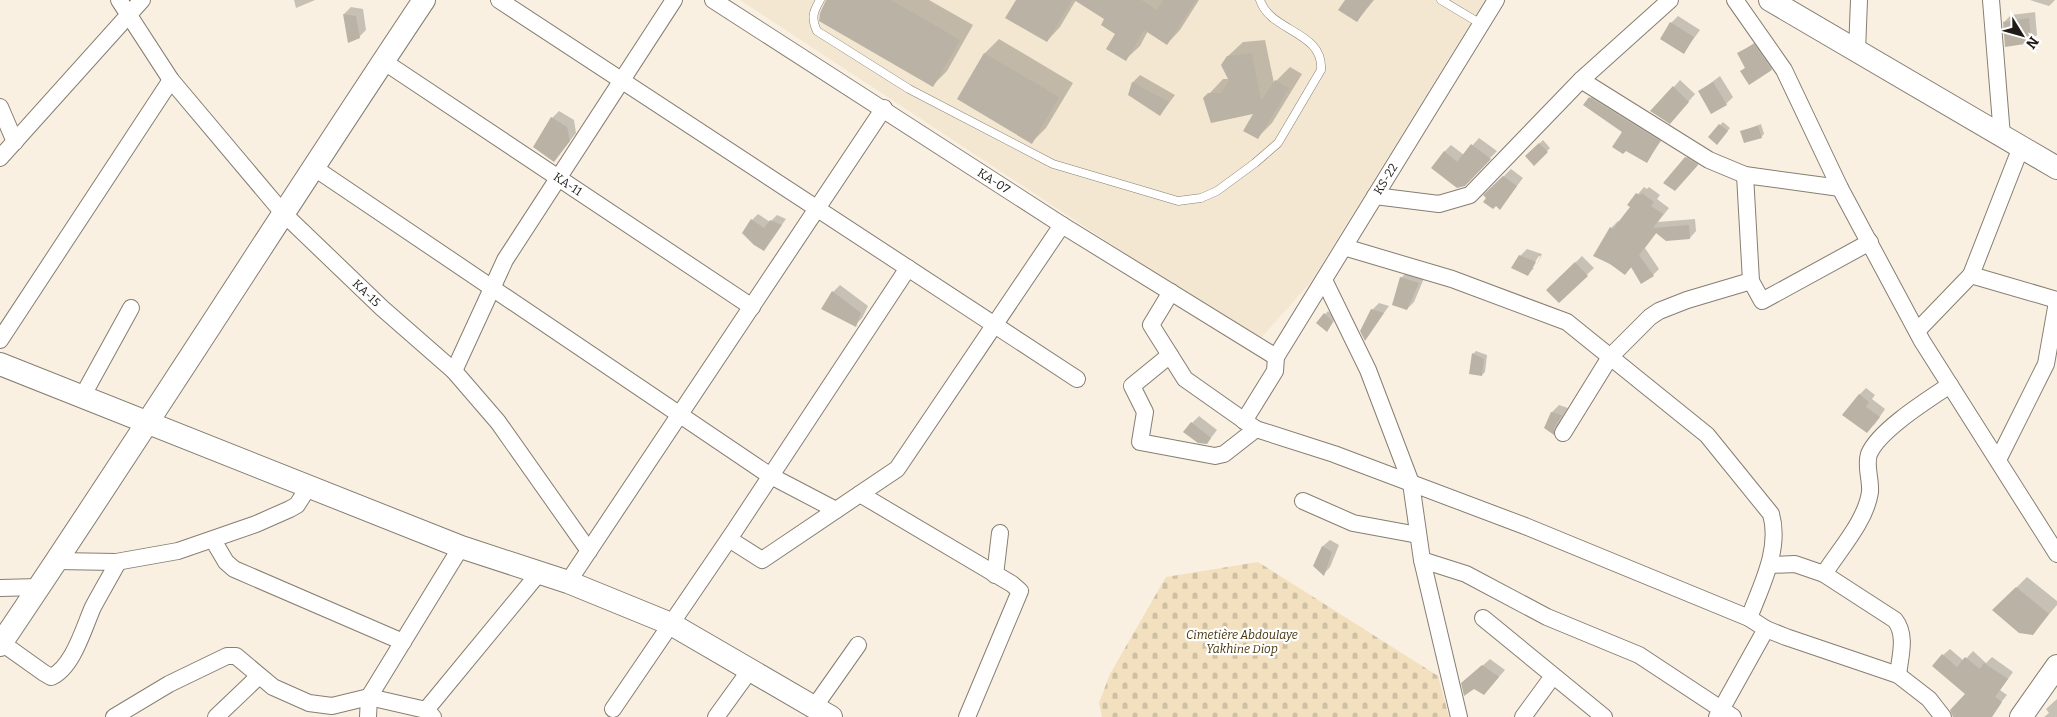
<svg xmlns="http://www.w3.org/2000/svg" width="2057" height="717" viewBox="0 0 2057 717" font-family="Bitter,serif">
  <defs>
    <pattern id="cemetery-stones" width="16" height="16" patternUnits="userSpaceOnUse" patternTransform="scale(1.25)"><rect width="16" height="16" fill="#f3e0bf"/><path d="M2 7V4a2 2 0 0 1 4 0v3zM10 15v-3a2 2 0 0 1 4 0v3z" fill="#d0c0a3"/></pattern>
  </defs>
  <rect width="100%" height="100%" fill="#f9f0e2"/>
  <path fill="#f3e7d1" d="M740 0H1485L1310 283 1261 338 1248 334Z"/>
  <path fill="url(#cemetery-stones)" d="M1258 562 1438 676 1449 717H1102L1099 703 1110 674 1166 577Z"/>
  <path fill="#0003" d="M294 0H315L296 8Z
    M828 0H929L973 25 947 71 933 85Z
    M1017 0H1076L1060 27 1047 41Z
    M1076 0H1199L1180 30 1167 44 1148 31 1140 46 1126 59 1117 33 1106 19Z
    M1346 0H1374L1357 21Z
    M2030 0H2055L2049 6Z
    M351 7 363 9 366 30 359 37 349 41 344 14Z
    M2035 12 2037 35 2030 42 2004 22 2011 15Z
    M1678 16 1700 30 1684 52 1671 23Z
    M999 39 1073 83 1046 128 1032 142 959 99 985 53Z
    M1760 39 1777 64 1771 69 1742 71 1746 67 1738 54Z
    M1265 40 1274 83 1290 67 1302 74 1272 123 1258 137 1255 113 1209 94 1223 79H1230L1228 56 1243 42Z
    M1140 75 1175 95 1160 115 1129 94 1133 82Z
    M1720 76 1733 97 1726 104 1700 91Z
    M1680 80 1695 94 1677 115 1674 87Z
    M1597 91 1666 134 1646 162 1626 150 1623 132 1585 104Z
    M559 111 574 120 576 133 554 161 552 118Z
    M1723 122 1730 128 1720 140V125Z
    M1761 124 1764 134 1761 137 1742 131Z
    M1479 138 1497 151 1464 185 1444 152 1451 145 1464 155Z
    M1543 140 1550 148 1534 164 1527 156Z
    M1693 151 1704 158 1682 182 1686 158Z
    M1511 169 1523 178 1500 208 1485 195Z
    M1644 187 1647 189 1649 187 1660 195 1657 199 1669 208 1658 222 1695 219 1696 231 1690 238 1657 232 1645 248 1659 269 1653 275 1632 267 1625 273 1595 255 1611 228 1618 221 1620 222 1632 207 1629 205Z
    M758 214 770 222 777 215 786 219 764 249 752 220Z
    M1527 249 1542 254 1535 267 1541 257 1539 256 1531 268H1534L1528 274 1520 256Z
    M1582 256 1594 268 1559 301 1548 290Z
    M1408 271 1425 276 1414 302 1407 309 1401 278Z
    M840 285 868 306 862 318 855 325 833 292Z
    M1379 303 1389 306 1365 339 1372 310Z
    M1328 311 1336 318 1327 330 1318 322Z
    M1476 351 1487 355 1485 372 1482 375 1473 354Z
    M1866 388 1875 395 1872 399 1885 409 1874 425 1859 395Z
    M1559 405 1568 408 1561 420 1560 427 1553 434 1552 412Z
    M1199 416 1217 430 1207 443 1192 423Z
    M1330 540 1339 545 1330 567 1324 574 1315 566 1323 546Z
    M2027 577 2057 601V605L2032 634 1994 610Z
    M1950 649 1964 661 1973 651 1986 663 1992 657 2013 672 2000 690 2007 695 1989 717H1953L1966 694 1943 655Z
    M1490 659 1505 670 1490 687H1474L1470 677Z
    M2057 699V717H2044L2049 713 2046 709Z"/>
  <path fill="#bab2a4" d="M826 0H891L960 40 933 87 819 21 820 13Z
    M1016 0H1072L1047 42 1005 18Z
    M1074 0H1141L1157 10 1163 0H1196L1167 45 1144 30 1126 61 1106 49 1115 34 1101 25 1104 19Z
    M1345 0H1372L1357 22 1338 10Z
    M343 14 356 16 360 38 348 43Z
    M2029 18 2031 43 2005 47 2003 22Z
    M1670 22 1694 37 1684 54 1660 39Z
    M1754 44 1772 70 1749 85 1740 71 1745 68 1737 53Z
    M984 53 1059 97 1032 144 957 99Z
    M1252 53 1261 101 1275 80 1289 88 1258 139 1243 131 1253 114 1211 123 1203 98 1208 93H1221L1229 81 1221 65 1227 56Z
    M1132 82 1169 102 1160 116 1128 95Z
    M1713 82 1727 105 1711 114 1698 91Z
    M1673 86 1689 102 1670 124 1650 111Z
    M1589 97 1660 141 1647 163 1626 151 1623 154 1612 147 1622 132 1583 105Z
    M551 117 567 127 570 141 554 162 533 147Z
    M1719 124 1728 131 1717 145 1708 137Z
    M1758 126 1762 138 1744 143 1740 131Z
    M1539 143 1548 152 1534 166 1525 156Z
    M1471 144 1491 159 1465 186 1457 188 1431 168 1444 151 1457 162Z
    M1685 157 1698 165 1675 191 1663 183Z
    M1503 176 1517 186 1500 210 1496 206 1493 209 1483 202 1486 198 1483 195Z
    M1636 193 1640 195 1642 193 1654 202 1651 206 1663 214 1653 228 1689 225 1690 239 1666 241 1656 233 1639 255 1654 276 1641 284 1631 267 1625 275 1610 264 1593 256 1610 227 1613 229 1630 207 1627 205Z
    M751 219 764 228 770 220 782 225 764 251 754 245 742 233Z
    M1519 255 1536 262 1528 276 1511 268Z
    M1575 262 1588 276 1559 303 1546 290Z
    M1400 277 1419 283 1407 310 1392 305Z
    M832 291 861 313 856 327 821 309Z
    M1371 309 1384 313 1365 341 1360 331Z
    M1324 313 1333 322 1327 332 1316 323Z
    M1472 353 1484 359 1482 376 1469 374Z
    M1859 394 1869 402 1866 407 1880 417 1867 433 1842 415Z
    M1551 412 1562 415 1554 428V435L1544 428Z
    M1191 422 1211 438 1207 444 1198 443 1183 432Z
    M1322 546 1332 552 1324 576 1313 566Z
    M2016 587 2049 614 2033 635 2019 633 1992 610Z
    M1942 654 1957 667 1965 657 1980 669 1984 663 2008 679 1995 697 2002 702 1992 717H1953L1950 710 1965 694 1932 666Z
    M1482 665 1499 677 1484 695 1474 689 1464 696 1461 683Z"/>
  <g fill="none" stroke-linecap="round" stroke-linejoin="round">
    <defs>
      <path id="lane" d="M820 0C813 12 811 18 817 31L909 89 1053 164 1178 201 1201 198 1217 191 1255 163 1278 143 1321 70C1324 31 1270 32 1260 0
        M1441 0 1481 24"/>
      <g id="street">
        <path id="s1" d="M119 0 171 80 283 213 382 308 454 371 498 422 589 551"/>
        <path d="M499 0 1077 379"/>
        <path id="s2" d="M713 0 1062 225 1276 357"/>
        <path d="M1735 0 1784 70 1840 188 1922 341 2057 554"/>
        <path d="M1991 0 2002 136"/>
        <path d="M1857 51 1859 0"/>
        <path id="s3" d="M383 61 752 307"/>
        <path d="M1581 80 1709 160 1745 175 1840 188"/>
        <path d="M0 107 15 142"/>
        <path d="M0 158 142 0"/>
        <path d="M313 167 769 475 836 510"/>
        <path d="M1745 175 1751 281 1762 301 1870 242"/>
        <path d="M1375 196 1439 204 1470 195 1581 80 1670 0"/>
        <path d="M1971 275 2021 147"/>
        <path d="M1324 280 1368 370 1411 483 1422 560 1459 717"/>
        <path d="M1171 292 1151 325 1185 379 1256 429 1334 454 1525 526 1749 618C1761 586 1781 549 1771 514L1707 435 1567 322 1452 279 1344 247"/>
        <path d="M1917 331 1971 275 2057 300"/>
        <path d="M0 340 171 80"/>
        <path d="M1170 355 1132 386 1145 412 1140 442 1215 456 1224 454 1256 429"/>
        <path d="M454 371 505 260 674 0"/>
        <path d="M82 397 131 308"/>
        <path id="s4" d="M1244 421 1275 371 1276 357 1496 0"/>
        <path d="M1563 433 1610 357 1650 317 1659 311 1687 300 1751 281"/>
        <path d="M1998 460 2046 364 2057 302"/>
        <path d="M860 494 1012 584 1020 591 967 717"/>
        <path d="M1303 501 1353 523 1418 535"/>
        <path d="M729 539 762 560 897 469 1062 225"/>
        <path d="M213 540 226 562 234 569 403 642"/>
        <path d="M1422 560 1466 574 1547 617 1639 655 1733 717"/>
        <path d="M57 561 116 562 178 551 256 524 290 509 297 505 309 486"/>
        <path d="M1770 565 1795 564 1824 574 1895 620C1907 635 1900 657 1898 675"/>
        <path d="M1824 574C1839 550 1866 521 1870 492 1871 479 1865 466 1869 454 1879 430 1929 399 1950 385"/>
        <path d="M995 575 1000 533"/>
        <path d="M568 582 884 108"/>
        <path d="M0 588 39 587"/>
        <path d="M1483 618 1604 717"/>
        <path d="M1749 618 1766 629 1786 637 1898 675 1929 699 1943 717"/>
        <path d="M2 643 44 673 51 677C73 668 84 627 93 607 101 592 110 577 118 562"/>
        <path d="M815 706 858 645"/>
        <path d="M613 709 735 530 908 268"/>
        <path d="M426 710 539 573"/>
        <path d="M114 717 169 684 227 656H236L273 687 309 703 332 706 369 697 426 710 433 717"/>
        <path d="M216 717 259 676"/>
        <path d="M368 717 369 697 461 547"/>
        <path d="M716 717 750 670"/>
        <path d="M1523 717 1553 676"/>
        <path d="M1717 717 1766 629"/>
      </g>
      <path id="secondary" d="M1770 0 2057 168
        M0 364 461 547 568 582 671 624 831 717
        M0 645C144 432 281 214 424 0
        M2021 717 2057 666"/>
    </defs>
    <use href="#lane" stroke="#867e71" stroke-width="9"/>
    <use href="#street" stroke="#867e71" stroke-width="18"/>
    <use href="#secondary" stroke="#867e71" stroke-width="24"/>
    <use href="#lane" stroke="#fff" stroke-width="8"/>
    <use href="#street" stroke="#fff" stroke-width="16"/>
    <use href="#secondary" stroke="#fff" stroke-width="22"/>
  </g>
  <g text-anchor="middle" stroke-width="4.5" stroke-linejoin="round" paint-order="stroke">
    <g font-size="12" fill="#1f1c17" stroke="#fff">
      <text dy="4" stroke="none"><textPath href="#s4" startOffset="282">KS-22</textPath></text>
      <text dy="4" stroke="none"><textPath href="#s2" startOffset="334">KA-07</textPath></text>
      <text dy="4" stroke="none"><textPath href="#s3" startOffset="222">KA-11</textPath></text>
      <text dy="4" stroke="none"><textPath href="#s1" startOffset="385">KA-15</textPath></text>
    </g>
    <g font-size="12" font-style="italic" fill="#463208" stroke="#fff">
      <text x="1242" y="639">Cimetière Abdoulaye<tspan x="1242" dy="14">Yakhine Diop</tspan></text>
    </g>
  </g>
  <g transform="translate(2022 35) rotate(127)" stroke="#ffffff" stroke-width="4" paint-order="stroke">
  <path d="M0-4L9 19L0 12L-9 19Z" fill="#1f1c17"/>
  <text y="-8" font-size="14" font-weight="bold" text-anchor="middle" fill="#1f1c17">N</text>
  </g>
</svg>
